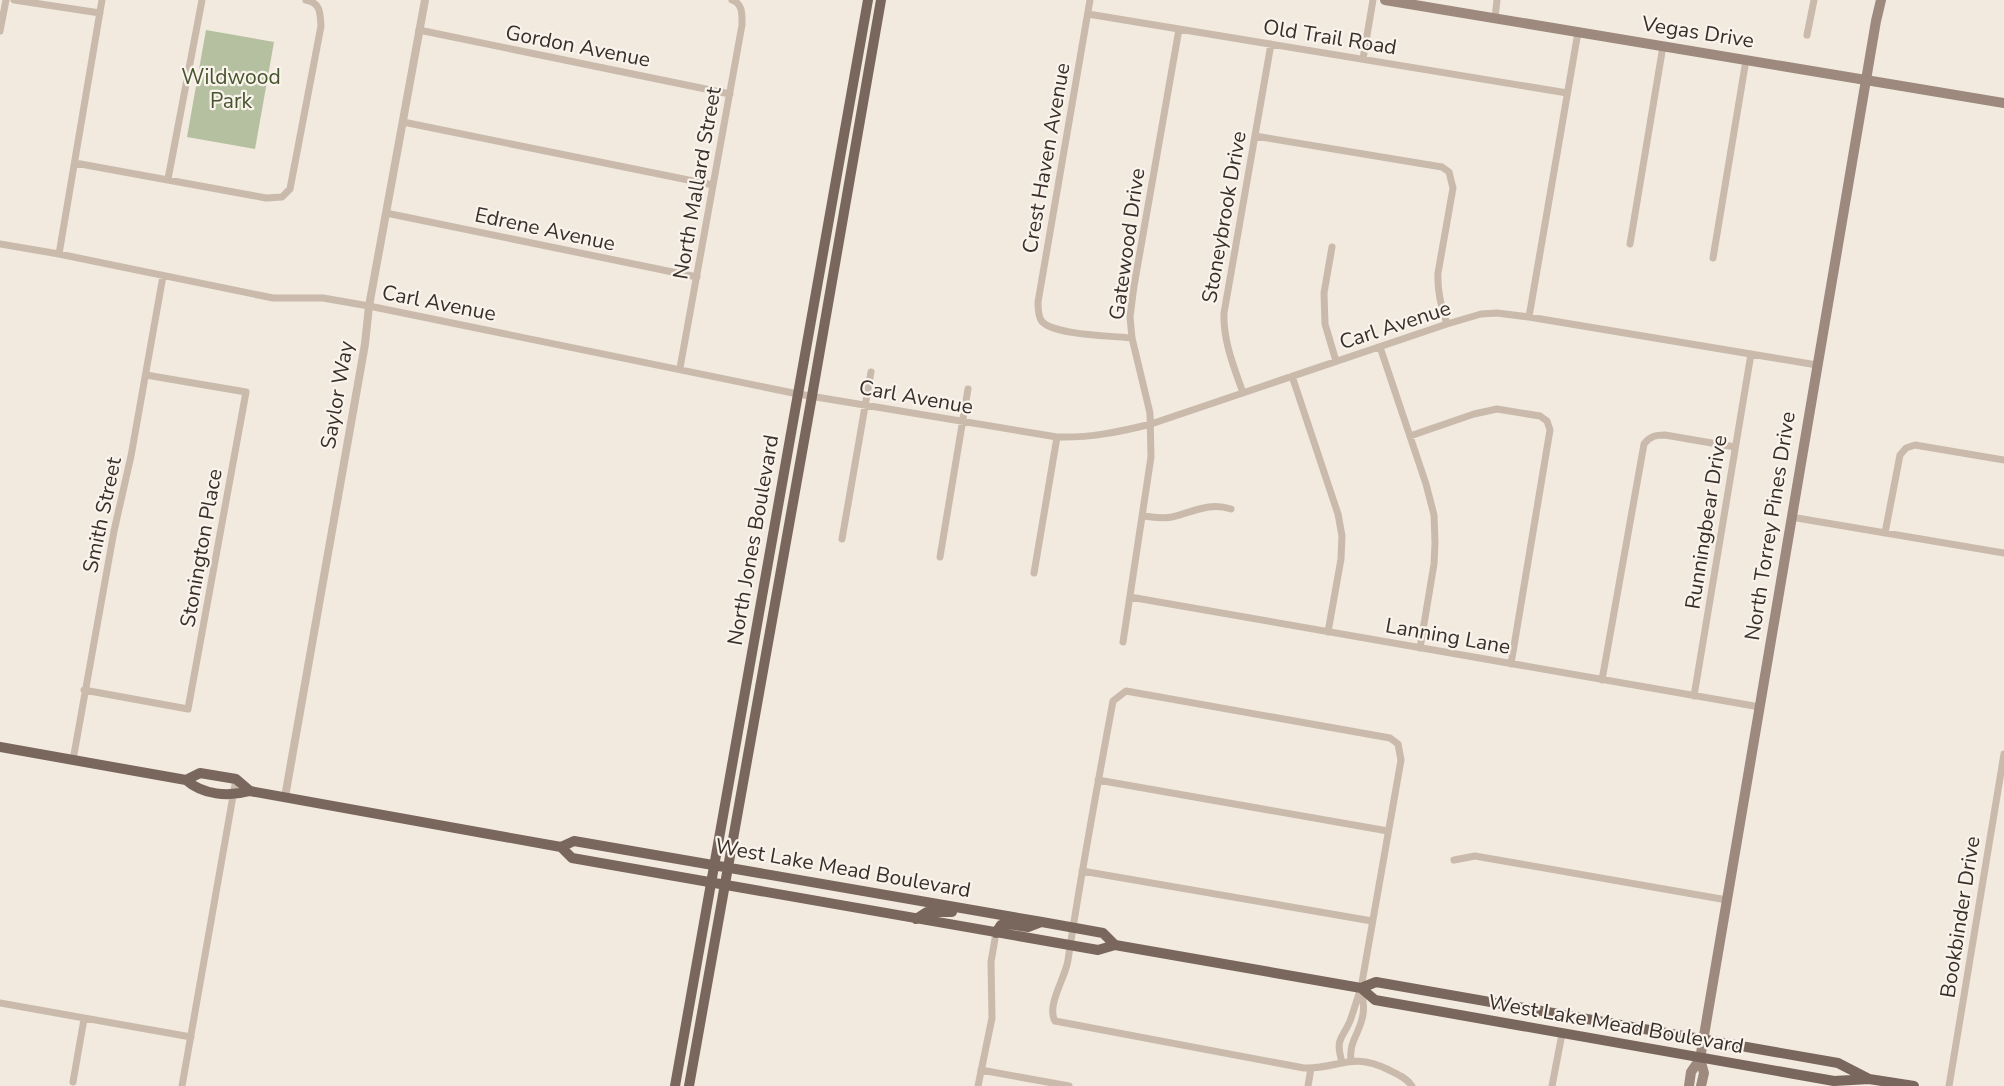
<svg xmlns="http://www.w3.org/2000/svg" width="2004" height="1086" viewBox="0 0 2004 1086" font-family="'Nunito Sans',sans-serif">
  <rect width="100%" height="100%" fill="#f2e9df"/>
  <path fill="#b5c0a0" d="M206 30 274 42 255 149 187 137Z"/>
  <g fill="none" stroke-linecap="round" stroke-linejoin="round">
    <path stroke="#cabaac" stroke-width="7" d="M14 0 100 13
      M1090 0 1038 302C1038 308 1038 315 1041 320 1049 335 1114 336 1132 338
      M1088 14 1567 93
      M1495 18 1497 0
      M419 30 730 94
      M0 31 6 0
      M1807 35 1814 0
      M1363 59 1373 0
      M403 122 713 185
      M1255 136 1442 167 1449 172 1453 188 1438 273C1437 291 1441 307 1447 324
      M75 163 266 198 282 197 290 189 321 26C320 13 321 3 306 0
      M168 179 202 0
      M386 213 697 277
      M0 244 59 254 273 298H323L369 306 798 394 1057 437C1090 438 1119 432 1151 424L1447 324 1481 314 1497 313 1529 317 1817 365
      M1630 244 1663 46
      M1332 247 1324 293 1325 324 1336 361
      M59 254 102 0
      M1713 258 1746 60
      M1529 317 1578 32
      M1380 347 1426 484 1434 515 1435 543 1434 564 1420 648
      M680 368 742 25C742 14 743 4 732 0
      M1292 376 1338 514 1342 536 1341 559 1328 632
      M1243 393C1234 367 1223 341 1224 313L1271 44
      M1410 436 1474 414 1497 409 1540 416 1547 421 1550 430 1511 664
      M1143 516C1153 517 1162 519 1172 517 1194 512 1208 502 1231 509
      M1791 517 2004 553
      M1885 533 1900 455 1906 448 1915 445 2004 460
      M842 539 871 372
      M940 557 968 389
      M1034 573 1057 437
      M1130 597 1760 707
      M1123 642 1151 457 1150 413 1132 338 1130 317 1134 286 1179 29
      M1602 680 1644 444C1650 436 1656 435 1665 435L1735 447
      M84 690 188 709 246 392 146 375
      M1694 696 1751 354
      M73 760 114 531 131 456 163 276
      M1098 780 1388 831
      M1454 860 1475 856 1727 900
      M1082 871 1372 921
      M0 1003 191 1037
      M1351 1060C1349 1043 1358 1035 1362 1019 1365 1009 1363 1000 1361 990
      M1342 1062C1335 1038 1342 1040 1350 1021 1354 1010 1357 999 1361 988L1401 760 1398 744 1390 738 1126 691 1113 701C1097 787 1081 873 1068 960 1066 977 1046 1005 1055 1021L1304 1068C1340 1069 1350 1051 1389 1070 1397 1074 1407 1078 1412 1086
      M981 1070 1069 1086
      M73 1082 84 1019
      M182 1086 236 779
      M978 1086 992 1018 991 962 996 933
      M1308 1086 1311 1068
      M1552 1086 1562 1034
      M1949 1086 2004 754"/>
    <path stroke="#cabaac" stroke-width="8" d="M285 797 365 344 369 306 425 0"/>
    <path stroke="#9d897d" stroke-width="10" d="M1385 0 2004 103
      M1700 1059 1704 1073 1701 1086
      M1689 1086 1691 1072 1700 1059 1876 21 1881 0"/>
    <path stroke="#79665c" stroke-width="10" d="M0 747 186 780C203 795 228 797 250 791L561 847 574 841 1042 922 1103 933 1115 945
      M186 780 200 773 236 779 250 791
      M561 847 572 858 1098 950 1115 945 1361 988 1376 982 1838 1063 1869 1079
      M916 919 927 912H952
      M996 933 1001 925 1007 924 1028 927 1041 922
      M1361 988 1375 1000 1834 1081 1869 1079 1914 1086
      M675 1086 868 0
      M689 1086 812 396 881 0"/>
  </g>
  <g text-anchor="middle" stroke-width="4.5" stroke-linejoin="round" paint-order="stroke">
    <g font-size="21" fill="#382f2a" stroke="#f9f3ec">
      <text transform="translate(1698 32) rotate(9)" y="7">Vegas Drive</text>
      <text transform="translate(1330 37) rotate(9)" y="7">Old Trail Road</text>
      <text transform="translate(578 46) rotate(11)" y="7">Gordon Avenue</text>
      <text transform="translate(1046 158) rotate(-80)" y="7">Crest Haven Avenue</text>
      <text transform="translate(697 183) rotate(-80)" y="7">North Mallard Street</text>
      <text transform="translate(1224 217) rotate(-80)" y="7">Stoneybrook Drive</text>
      <text transform="translate(545 229) rotate(12)" y="7">Edrene Avenue</text>
      <text transform="translate(1127 244) rotate(-82)" y="7">Gatewood Drive</text>
      <text transform="translate(439 303) rotate(11)" y="7">Carl Avenue</text>
      <text transform="translate(1395 325) rotate(-18)" y="7">Carl Avenue</text>
      <text transform="translate(337 395) rotate(-80)" y="7">Saylor Way</text>
      <text transform="translate(916 397) rotate(10)" y="7">Carl Avenue</text>
      <text transform="translate(102 515) rotate(-78)" y="7">Smith Street</text>
      <text transform="translate(1706 522) rotate(-81)" y="7">Runningbear Drive</text>
      <text transform="translate(1770 526) rotate(-81)" y="7">North Torrey Pines Drive</text>
      <text transform="translate(753 540) rotate(-80)" y="7">North Jones Boulevard</text>
      <text transform="translate(201 548) rotate(-80)" y="7">Stonington Place</text>
      <text transform="translate(1448 636) rotate(10)" y="7">Lanning Lane</text>
      <text transform="translate(843 868) rotate(10)" y="7">West Lake Mead Boulevard</text>
      <text transform="translate(1960 917) rotate(-81)" y="7">Bookbinder Drive</text>
      <text transform="translate(1616 1024) rotate(10)" y="7">West Lake Mead Boulevard</text>
    </g>
    <g font-size="21" fill="#47552f" stroke="#f9f3ec">
      <text x="231" y="84">Wildwood<tspan x="231" dy="24">Park</tspan></text>
    </g>
  </g>
</svg>
